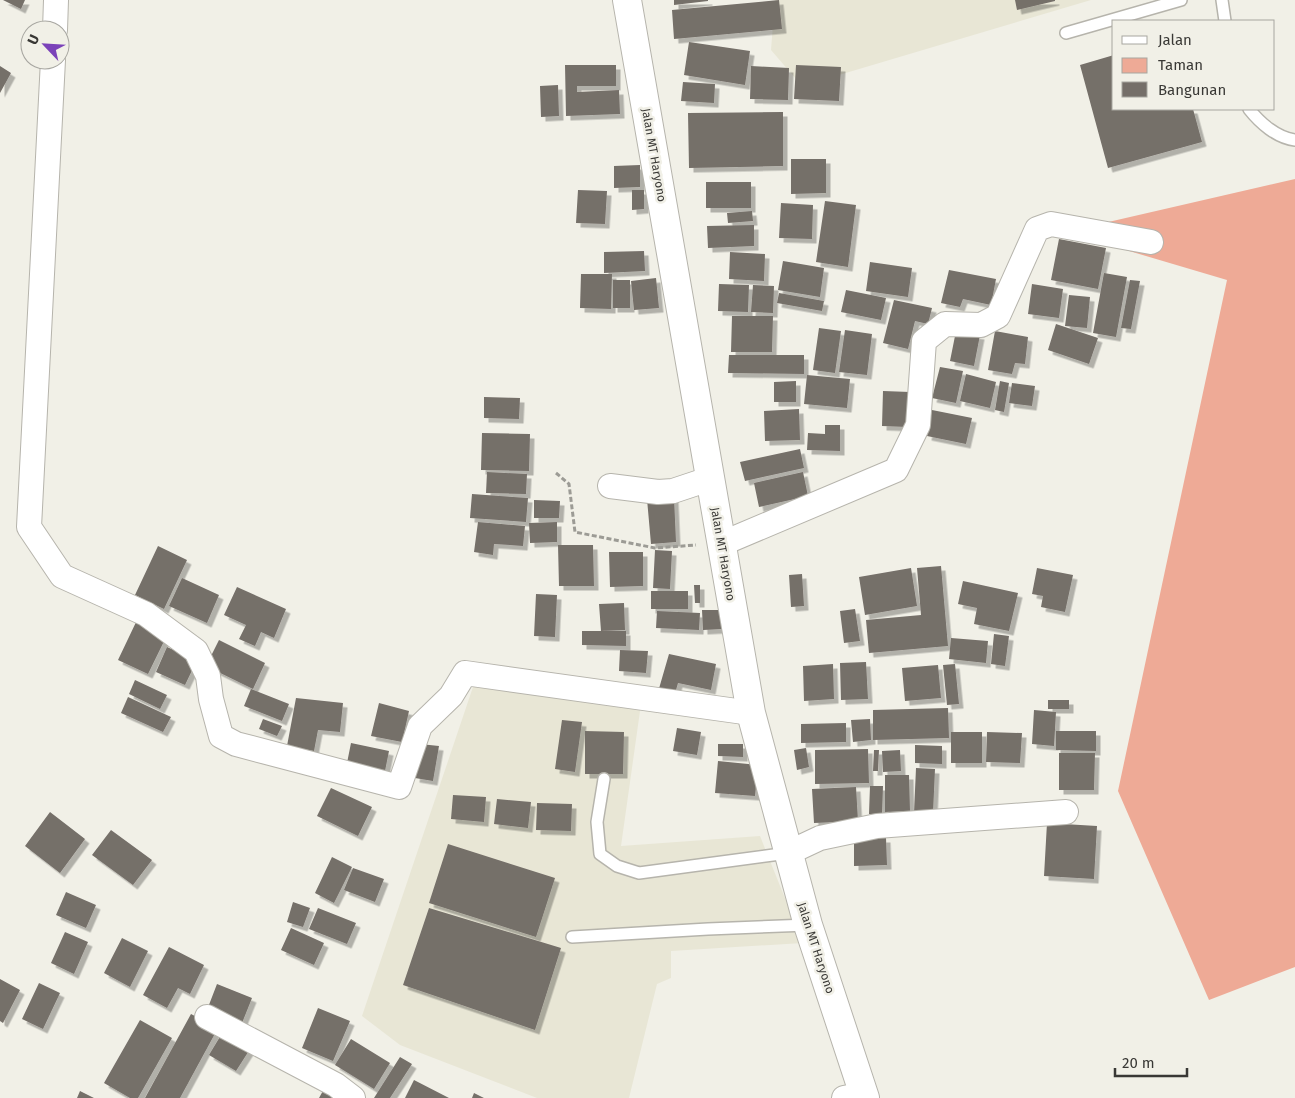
<svg xmlns="http://www.w3.org/2000/svg" width="1295" height="1098" viewBox="0 0 1295 1098" font-family="'Fira Sans',sans-serif">
  <defs>
    <filter id="shadow"><feDropShadow dx="4.5" dy="4.5" stdDeviation="0" flood-color="#0004"/></filter>
  </defs>
  <rect width="100%" height="100%" fill="#f1f0e7"/>
  <path fill="#e8e6d5" d="M775 0H1091L802 86 771 50Z
    M475 681 641 704 621 846 760 836 803 943 671 951V978L657 984 629 1098H537L400 1045 362 1016Z"/>
  <path fill="#eeaa96" d="M1295 179V967L1209 1000 1118 791 1227 280 1065 232Z"/>
  <path fill="#756f69" filter="url(#shadow)" d="M3 0H25L21 9Z
    M674 0H708V1L674 5Z
    M779 0 782 29 674 39 672 10Z
    M1015 0H1055V1L1017 10Z
    M689 42 750 51 745 85 684 75Z
    M1114 55V109H1193L1202 142 1108 168 1080 65Z
    M565 65H616V86H577V92L619 90 620 114 566 116Z
    M796 65 841 67 839 101 794 99Z
    M0 66 11 73 0 93Z
    M751 66 789 68 788 100 750 99Z
    M683 82 715 84 714 103 681 101Z
    M558 85 559 116 541 117 540 86Z
    M783 112V166L689 168 688 113Z
    M791 159H826V193L791 194Z
    M640 165V187L614 188V166Z
    M706 182H751V208H706Z
    M578 190 607 191 605 224 576 223Z
    M632 190H644V209L632 210Z
    M825 201 856 205 848 267 816 262Z
    M781 203 813 205 812 239 779 238Z
    M752 211 753 221 728 223 727 213Z
    M754 225V246L708 248 707 226Z
    M1059 239 1106 248 1098 289 1051 280Z
    M644 251 645 271 604 273V252Z
    M730 252 765 254 764 281 729 279Z
    M783 261 824 268 820 297 778 290Z
    M870 262 912 268 908 297 866 291Z
    M949 270 996 279 991 305 963 299 960 307 941 303Z
    M1104 273 1127 277 1116 337 1093 333Z
    M581 274H612L611 309 580 308Z
    M656 278 659 308 634 310 631 281Z
    M613 280H630V308H613Z
    M1130 280 1140 281 1131 329 1121 328Z
    M719 284 749 285 748 312 718 311Z
    M1032 284 1063 289 1059 318 1028 314Z
    M753 285 774 286 773 313 751 312Z
    M846 290 886 298 881 320 841 312Z
    M779 293 824 301 822 311 777 303Z
    M1069 295 1090 297 1087 328 1065 326Z
    M894 300 932 308 928 324 915 321 908 349 883 343Z
    M732 316H773L772 352H731Z
    M1056 324 1098 338 1089 364 1048 350Z
    M819 328 841 331 835 373 813 370Z
    M845 330 872 334 867 375 839 372Z
    M956 331 980 335 974 366 950 361Z
    M995 331 1028 337 1025 364 1015 363 1012 374 988 370Z
    M729 355H804V374L728 373Z
    M940 367 963 371 956 403 932 398Z
    M966 374 996 382 990 408 960 401Z
    M807 375 850 379 847 408 804 404Z
    M796 381V402H774V382Z
    M1000 381 1009 383 1004 412 995 410Z
    M1012 383 1035 386 1032 406 1009 403Z
    M883 391 910 392 908 427 882 426Z
    M484 397 520 398 519 419 484 418Z
    M799 409 800 440 765 441 764 411Z
    M932 410 972 418 966 444 927 436Z
    M825 425H840V451L807 450 808 433 825 434Z
    M482 433 530 434 529 471 481 470Z
    M800 449 804 468 745 481 740 462Z
    M487 472 527 474 526 494 486 493Z
    M803 472 808 496 759 507 754 483Z
    M472 494 528 498 526 522 470 518Z
    M674 497 676 542 651 544 647 499Z
    M534 500 560 501 559 518H534Z
    M478 522 525 526 523 546 494 544 493 555 474 552Z
    M557 522V542L530 543 529 523Z
    M558 545H593L594 586H559Z
    M158 546 187 560 164 609 135 595Z
    M655 550 672 551 670 589 653 588Z
    M609 552H643V586L610 587Z
    M941 566 948 646 869 653 866 620 921 615 917 568Z
    M911 568 917 606 865 615 859 577Z
    M1037 568 1073 575 1065 612 1041 607 1043 596 1032 594Z
    M802 574 804 606 791 607 789 575Z
    M182 578 219 595 207 623 169 606Z
    M963 581 1018 593 1009 631 974 624 977 608 958 604Z
    M694 585H700V603H695Z
    M237 587 286 609 274 638 261 632 255 646 239 639 246 625 224 615Z
    M651 591H688V609H651Z
    M536 594 557 595 555 637 534 636Z
    M624 603 625 630 601 631 599 604Z
    M855 609 860 641 844 643 840 611Z
    M702 610H721L722 629 703 630Z
    M657 611 700 613 699 630 656 628Z
    M138 618 168 633 148 674 118 660Z
    M582 631H626V646L582 645Z
    M994 634 1009 636 1005 666 991 664Z
    M951 638 988 641 986 663 949 659Z
    M219 640 265 663 253 689 206 666Z
    M167 647 197 660 185 685 156 672Z
    M620 650 648 651 646 673 619 671Z
    M669 654 716 664 711 690 678 683 674 697 658 692Z
    M866 662 868 699 841 700 840 663Z
    M833 664 834 699 804 701 803 666Z
    M955 664 959 704 947 705 943 665Z
    M938 665 941 698 905 701 902 668Z
    M135 680 167 695 160 709 129 694Z
    M251 689 289 704 282 721 244 706Z
    M128 697 171 717 163 732 121 713Z
    M296 698 343 703 340 732 318 730 314 751 287 746Z
    M1048 700H1069V709H1048Z
    M379 703 409 711 402 742 371 736Z
    M948 708 949 738 873 740V710Z
    M1034 710 1056 712 1054 746 1032 744Z
    M263 719 282 726 277 736 259 729Z
    M870 719 871 740 853 742 851 720Z
    M562 720 582 722 575 772 555 769Z
    M846 723V742L801 743V724Z
    M677 728 701 732 697 755 673 751Z
    M585 731 624 732 623 774H585Z
    M1056 731H1096V751L1056 750Z
    M951 732H982V763H951Z
    M987 732 1022 733 1020 763 986 762Z
    M351 743 389 751 384 776 346 768Z
    M420 744 439 746 433 781 415 778Z
    M718 744H743V757L718 756Z
    M915 745 942 746V764L915 763Z
    M806 748 809 767 797 770 794 750Z
    M868 749 869 783 815 784V750Z
    M874 750H879L878 771H873Z
    M900 750 901 771 883 772 882 751Z
    M1059 753H1095L1094 790H1059Z
    M718 761 758 765 755 796 715 793Z
    M916 768 935 769 933 813H914Z
    M885 775H909L910 811 885 812Z
    M870 786H883L882 815 869 814Z
    M856 787 858 821 814 823 812 789Z
    M331 788 372 807 358 836 317 816Z
    M453 795 486 797 484 822 451 819Z
    M497 799 531 802 528 828 494 824Z
    M537 803 572 804 571 831 536 830Z
    M50 812 85 839 60 873 25 846Z
    M1047 823 1097 826 1094 879 1044 876Z
    M111 830 152 860 133 885 92 855Z
    M854 838H886L887 865 854 866Z
    M448 844 555 878 536 937 429 903Z
    M332 857 352 867 334 903 315 893Z
    M353 868 384 879 375 902 344 890Z
    M66 892 96 905 86 928 56 915Z
    M293 902 310 908 303 927 287 922Z
    M318 908 356 923 347 944 309 929Z
    M429 908 561 948 535 1030 403 985Z
    M291 928 324 943 314 965 281 950Z
    M65 932 88 942 74 974 51 963Z
    M122 938 148 951 130 987 104 973Z
    M169 947 204 965 190 994 178 988 167 1008 143 995Z
    M0 979 20 990 3 1023 0 1021Z
    M39 983 60 993 43 1029 22 1019Z
    M217 984 252 998 242 1023 207 1010Z
    M318 1008 350 1021 333 1061 302 1048Z
    M191 1014 218 1028 180 1098H145Z
    M140 1020 172 1038 138 1098H130L104 1083Z
    M224 1030 252 1046 236 1071 209 1055Z
    M351 1039 390 1063 374 1089 335 1065Z
    M400 1057 412 1064 390 1098H374Z
    M414 1080 449 1098H405Z
    M324 1089 342 1098H319Z
    M80 1091 94 1098H77Z
    M474 1093 484 1098H472Z"/>
  <g fill="none" stroke-linecap="round" stroke-linejoin="round">
    <defs>
      <path id="service" d="M1222 0 1225 21
        M1066 33 1181 0
        M1249 109C1260 123 1277 138 1295 140
        M604 779 597 822 600 854 617 866 639 873 788 853
        M572 937 708 929 808 925"/>
      <path id="minor" d="M55 30 56 0
        M53 60 29 527 62 576 146 614 196 651 208 676 211 699 221 736 236 744 399 787 420 726 451 696 465 673 751 713
        M610 486 658 492 673 491 709 479
        M721 544 896 470 918 425 924 341 945 324 981 325 998 316 1037 229 1051 224 1151 242
        M788 853 820 838 877 826 1066 812
        M207 1017 336 1085 353 1098
        M844 1098 864 1094"/>
      <path id="secondary" d="M627 0 751 713 808 925 865 1098"/>
    </defs>
    <use href="#service" stroke="#b6b4ac" stroke-width="14"/>
    <use href="#minor" stroke="#b6b4ac" stroke-width="26"/>
    <use href="#secondary" stroke="#b6b4ac" stroke-width="30"/>
    <path stroke="#9c9b95" stroke-width="3" stroke-dasharray="5 2.5" stroke-linecap="butt" d="M556 473 569 484 575 532 655 548 696 545"/>
    <use href="#service" stroke="#fff" stroke-width="11"/>
    <use href="#minor" stroke="#fff" stroke-width="24"/>
    <use href="#secondary" stroke="#fff" stroke-width="28"/>
  </g>
  <g text-anchor="middle" stroke-width="5" stroke-linejoin="round" paint-order="stroke">
    <g font-size="12" fill="#393835" stroke="#f1f0e7">
      <text transform="translate(654 155) rotate(80)" y="4">Jalan MT Haryono</text>
      <text transform="translate(723 554) rotate(80)" y="4">Jalan MT Haryono</text>
      <text transform="translate(816 948) rotate(72)" y="4">Jalan MT Haryono</text>
    </g>
  </g>
  <rect x="1112" y="20" width="162" height="90" fill="#f1f0e7" stroke="#a7a6a0"/>
  <rect x="1122" y="36" width="25" height="8" fill="#ffffff" stroke="#a7a6a0"/>
  <text x="1158" y="45" font-size="15" fill="#393835">Jalan</text>
  <rect x="1122" y="58" width="25" height="15" fill="#eeaa96" stroke="#a7a6a0"/>
  <text x="1158" y="70" font-size="15" fill="#393835">Taman</text>
  <rect x="1122" y="82" width="25" height="15" fill="#756f69" stroke="#a7a6a0"/>
  <text x="1158" y="95" font-size="15" fill="#393835">Bangunan</text>
  <g transform="translate(45 45) rotate(295)"><circle r="24" fill="#f1f0e7" stroke="#a7a6a0"/>
  <path d="M0-4L9 19L0 12L-9 19Z" fill="#7b42b9"/>
  <text y="-8" font-size="14" font-weight="bold" text-anchor="middle" fill="#393835">U</text>
  </g>
  <path d="M1115 1068v8h72v-8" fill="none" stroke="#393835" stroke-width="2.5"/>
  <text x="1122" y="1068" font-size="15" fill="#393835" stroke="#f1f0e7" stroke-width="4" paint-order="stroke">20 m</text>
</svg>
